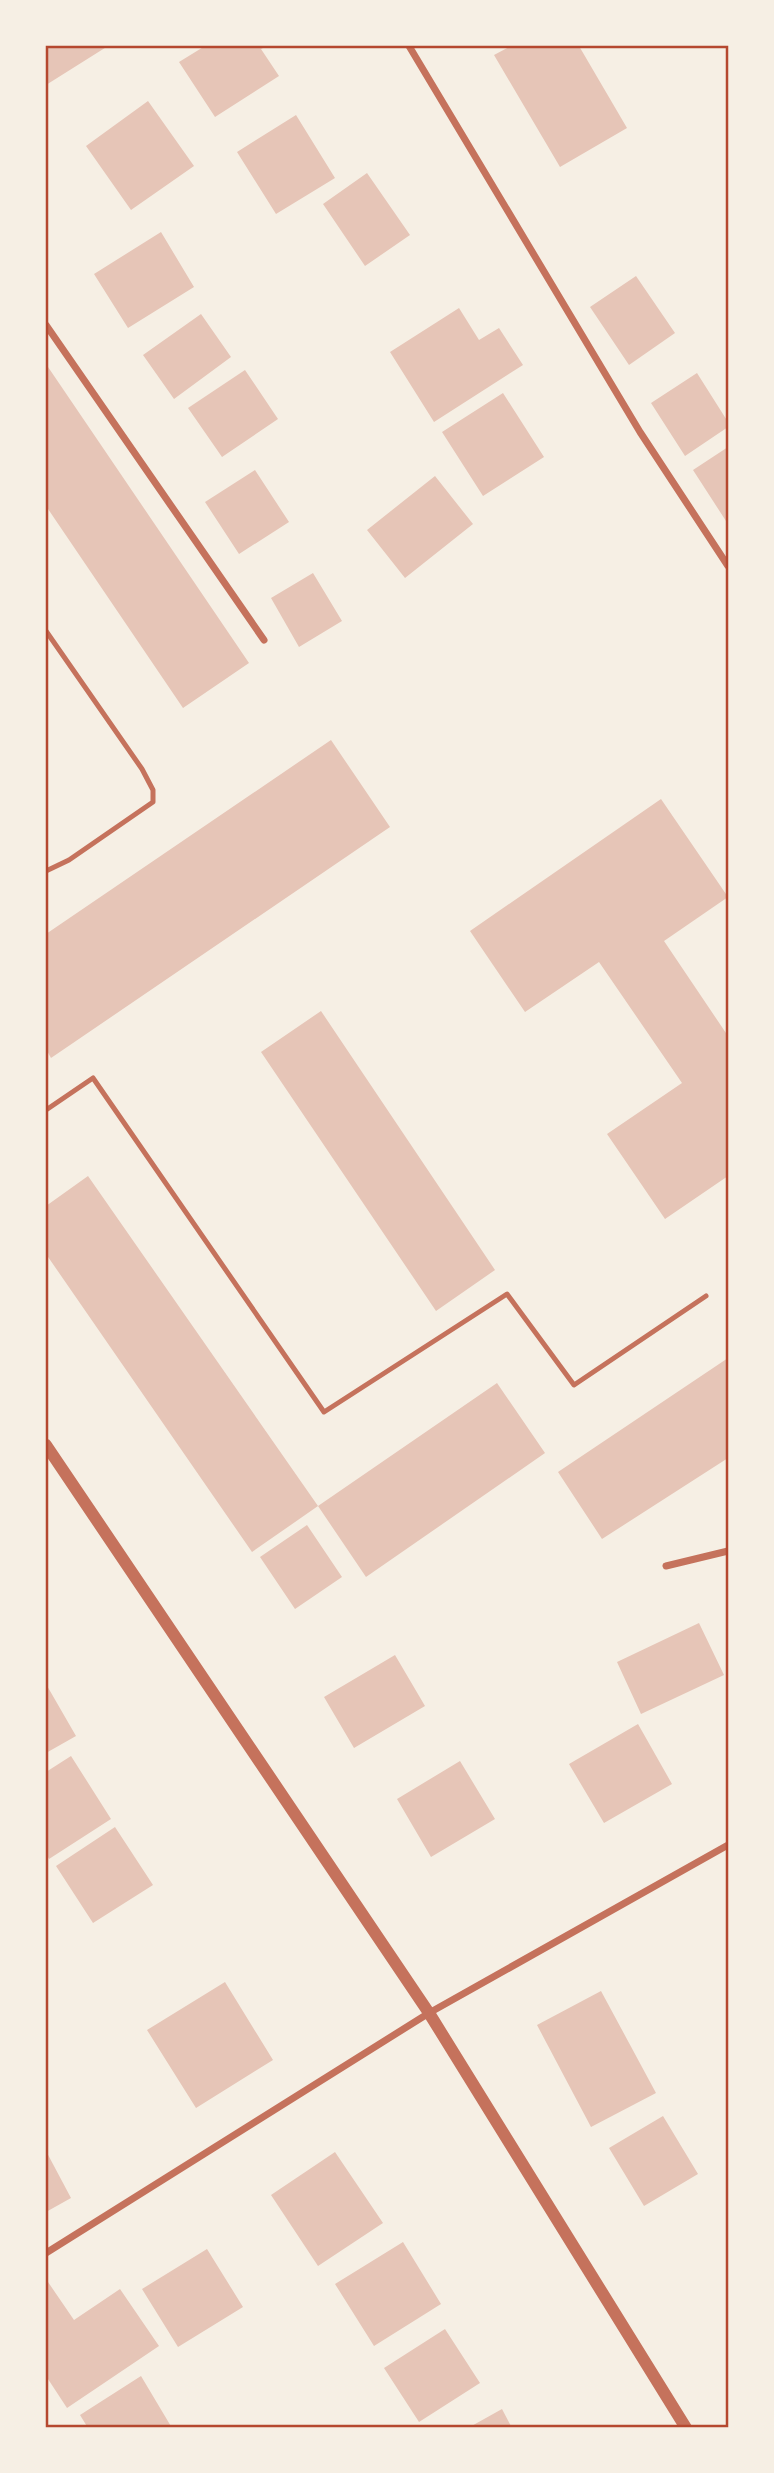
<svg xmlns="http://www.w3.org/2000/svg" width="774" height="2473" viewBox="0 0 774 2473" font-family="Barlow,sans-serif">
  <rect width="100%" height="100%" fill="#f6efe4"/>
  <path fill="#e6c5b7" d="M46 46H108L46 85Z
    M205 46H267L261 49 279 76 215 117 179 62Z
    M511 46H579L627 128 560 167 494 55Z
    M148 101 194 166 131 210 86 146Z
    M296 115 335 178 276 214 237 152Z
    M367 173 410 235 365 266 323 204Z
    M161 232 194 287 128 328 94 274Z
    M636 276 675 333 629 365 590 307Z
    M459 308 479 340 499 328 523 365 434 422 390 352Z
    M201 314 231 357 174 399 143 355Z
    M46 364 249 663 183 708 46 506Z
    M245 370 278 419 222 457 188 408Z
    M697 373 728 422V427L685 456 651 403Z
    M503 393 544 457 483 496 442 432Z
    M728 447V519L726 521 693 470Z
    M255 470 289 522 239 554 205 502Z
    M435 476 473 524 405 578 367 530Z
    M313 573 342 621 299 647 271 598Z
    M331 740 390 827 51 1058 46 1049V934Z
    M661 799 728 897 664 941 728 1036V1176L665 1219 607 1134 682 1083 599 962 525 1012 470 931Z
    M321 1011 495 1270 436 1311 261 1052Z
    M88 1176 318 1506 252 1552 46 1254V1206Z
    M728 1358V1458L602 1539 558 1472Z
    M497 1383 545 1453 366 1577 318 1506Z
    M307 1525 342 1577 295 1609 260 1557Z
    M699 1623 724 1675 641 1714 617 1662Z
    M395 1655 425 1706 354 1748 324 1697Z
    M46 1684 76 1736 46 1753Z
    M638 1724 672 1784 604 1823 569 1764Z
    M71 1756 111 1819 49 1859 46 1853V1772Z
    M460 1761 495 1819 431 1857 397 1799Z
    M115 1827 153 1885 93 1923 56 1866Z
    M225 1982 273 2060 196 2108 147 2030Z
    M601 1991 656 2093 591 2127 537 2025Z
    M663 2116 698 2174 644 2206 609 2148Z
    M46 2151 71 2198 46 2212Z
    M335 2152 383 2223 318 2266 271 2195Z
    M403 2242 441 2304 374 2346 335 2284Z
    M207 2249 243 2307 178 2347 142 2289Z
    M48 2282 74 2320 120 2289 159 2346 67 2408 46 2376V2284Z
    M445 2329 480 2383 419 2422 384 2368Z
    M141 2376 172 2428H88L80 2415Z
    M502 2409 512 2428H468Z"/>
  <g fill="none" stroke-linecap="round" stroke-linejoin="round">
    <path stroke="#c5725c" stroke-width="5" d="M46 631 142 769 153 790V802L69 860 46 871
      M46 1110 93 1078 324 1412 507 1294 574 1385 706 1296"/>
    <path stroke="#c5725c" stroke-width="7" d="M409 46 640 432 728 566
      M46 325 264 640
      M666 1566 728 1551
      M46 2253 429 2013 728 1845"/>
    <path stroke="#c5725c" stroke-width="12" d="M46 1445 429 2013 686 2428"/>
  </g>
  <rect width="774" height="2473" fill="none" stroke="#f6efe4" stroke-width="94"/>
  <rect x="47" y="47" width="680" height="2379" fill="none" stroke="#b5482f" stroke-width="2.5"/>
</svg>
